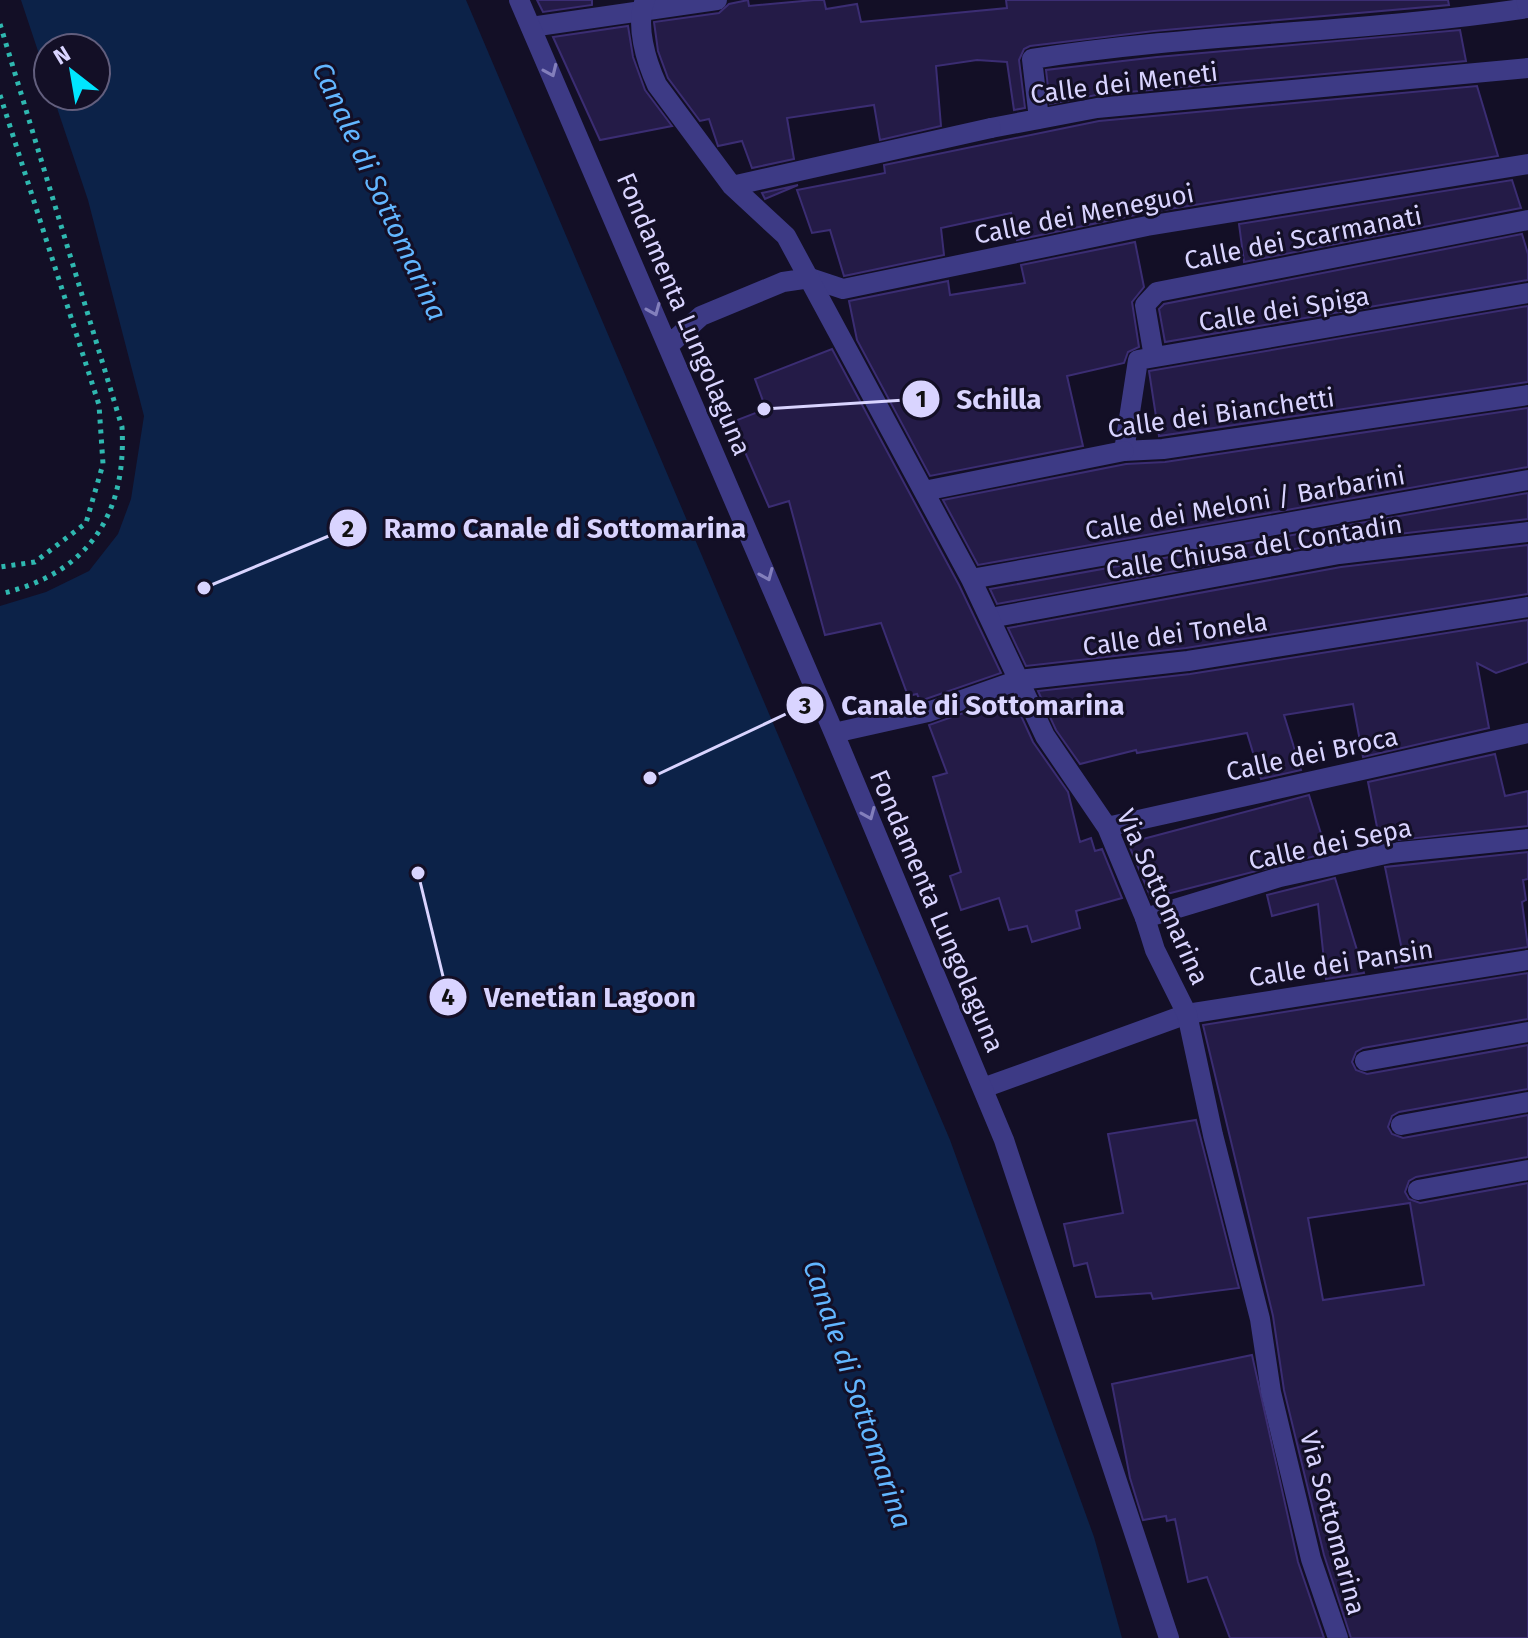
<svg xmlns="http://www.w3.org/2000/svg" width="1528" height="1638" viewBox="0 0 1528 1638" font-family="'Fira Sans',sans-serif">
  <rect width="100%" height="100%" fill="#130f26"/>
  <path fill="#0c2248" d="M21 0H466L950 1140 1094 1537 1122 1638H0V606L46 592 89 571 118 534 131 499 144 416 88 200 53 96H96V48H48V81Z"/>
  <path fill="#241b47" stroke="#3b2d73" stroke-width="2" fill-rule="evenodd" d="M537 0H592V5L543 12Z
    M748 0 749 6 814 0H824L826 9 857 4 861 22 1007 8 1006 0H1448L1449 5 1154 31 1030 46 1024 49 1019 60 1025 108 1014 110 1007 62 977 60 936 66 941 126 880 140 874 105 787 118 794 159 752 168 742 141 718 146 709 119 700 121 668 78 658 51 654 22 719 13 729 4Z
    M628 26 633 57 645 90 672 126 600 140 553 37Z
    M1460 30 1466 61 1096 95 1050 104 1046 70 1157 57Z
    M1477 86 1498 156 1145 213 1017 240 1011 213 941 228 944 255 844 276 830 230 812 233 797 190 885 173 884 165 1099 121Z
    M1512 180 1521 208 1244 262 1239 224Z
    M798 185 765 199 762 193Z
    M1522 234 1528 254V280L1165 342 1159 309 1164 304Z
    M1135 242 1144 287 1132 302 1139 347 1128 352 1124 363 1067 376 1083 446 930 476 857 340 849 301 948 281 950 295 1025 283 1021 265Z
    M1528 306V382L1159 436 1149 371Z
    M832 349 959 585 1001 673 920 701 917 694 908 696 881 623 825 635 789 501 769 507 732 422 766 409 755 379Z
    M1528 408V467L978 565 943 500 1126 464 1165 462Z
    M1528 493V519L1338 541 997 604 990 589Z
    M1528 545V594L1186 648 1026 666 1008 628 1341 567Z
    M1528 620V662L1496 673 1477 663 1489 728 1363 757 1353 704 1284 715 1301 770 1261 779 1247 733 1137 753 1136 750 1080 764 1056 730 1038 691 1190 674Z
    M1012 696 1033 742 1068 792 1080 842 1091 838 1095 851 1102 849 1122 898 1076 911 1080 928 1032 942 1027 926 1009 930 999 898 961 910 950 876 961 872 933 777 947 773 929 725Z
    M1495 754 1505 796 1528 791V826L1380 842 1368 782Z
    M1309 795 1327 853 1151 898 1128 843Z
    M1528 852V879L1523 880 1526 900 1522 902 1528 947 1394 968 1405 965 1385 867Z
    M1335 878 1364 973 1326 979 1318 904 1272 916 1267 895Z
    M1528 973V1019L1363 1048 1356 1052 1352 1062 1356 1070 1367 1074 1528 1045V1089L1399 1112 1392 1116 1388 1127 1392 1134 1403 1138 1528 1115V1157L1416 1177 1409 1181 1405 1192 1409 1199 1420 1203 1528 1183V1638H1351L1324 1555 1284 1390 1273 1316 1203 1025ZM1410 1203 1424 1285 1323 1300 1308 1218Z
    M1196 1120 1239 1288 1153 1299 1151 1293 1096 1297 1087 1263 1074 1266 1064 1224 1123 1213 1108 1134Z
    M1252 1355 1298 1562 1324 1638H1230L1207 1577 1188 1582 1175 1519 1167 1521 1166 1516 1143 1520 1130 1478 1112 1384Z"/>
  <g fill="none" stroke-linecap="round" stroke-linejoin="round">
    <path stroke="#2fb8b0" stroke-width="5" stroke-dasharray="4 6" stroke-linecap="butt" d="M0 24 122 427C127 516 87 574 0 594
      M0 95 99 405 103 464 86 523 35 562 0 567"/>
    <path stroke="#3d3a85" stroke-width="20" d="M990 618 1339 554 1528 532
      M1145 918 1280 877 1390 853 1528 839
      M1365 1061 1528 1032
      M983 1088 1187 1014 1528 960
      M1401 1125 1528 1102
      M1418 1190 1528 1170"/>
    <path stroke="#3d3a85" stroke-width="20" d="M531 27 717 0
      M1039 119 1032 59C1196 33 1363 33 1528 8
      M991 128 1097 108 1528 68
      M810 278 843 289 1147 226 1528 164
      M1528 293 1138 360 1124 451 1163 449 1528 395
      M1154 357 1145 305 1157 292 1528 220"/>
    <path stroke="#3d3a85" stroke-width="20" d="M519 0 834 733 1004 1140 1169 1638
      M645 0C635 25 646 61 657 85L732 186 786 236 971 579 1045 736 1107 827 1145 918 1155 950 1187 1014 1213 1135 1260 1319 1271 1392 1311 1559 1338 1638
      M732 186 991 128
      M669 345 701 316 783 282 810 278
      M924 491 1124 451
      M971 579 1528 480
      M834 733 928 712 1019 680 1188 661 1528 607
      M1107 827 1528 733"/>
    <path stroke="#3d3a85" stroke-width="20" d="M1526 0 1528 7"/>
  </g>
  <defs><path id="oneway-chevron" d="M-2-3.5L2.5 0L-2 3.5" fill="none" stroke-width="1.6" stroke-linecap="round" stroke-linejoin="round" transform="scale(2)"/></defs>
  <g stroke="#837fbc">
    <use href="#oneway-chevron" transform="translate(551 71) rotate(66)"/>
    <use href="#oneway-chevron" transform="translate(654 310) rotate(67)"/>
    <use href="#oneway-chevron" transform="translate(767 575) rotate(67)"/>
    <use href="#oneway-chevron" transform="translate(869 814) rotate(67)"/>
  </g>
  <g text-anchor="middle" stroke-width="6" stroke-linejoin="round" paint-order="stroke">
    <g font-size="26" fill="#d9d4ff" stroke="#130f26">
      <text transform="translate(1124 83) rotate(-7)" y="9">Calle dei Meneti</text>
      <text transform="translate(1084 214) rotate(-11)" y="9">Calle dei Meneguoi</text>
      <text transform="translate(1303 238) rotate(-11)" y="9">Calle dei Scarmanati</text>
      <text transform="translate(1284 309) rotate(-9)" y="9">Calle dei Spiga</text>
      <text transform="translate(684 314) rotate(67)" y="9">Fondamenta Lungolaguna</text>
      <text transform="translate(1221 413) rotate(-8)" y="9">Calle dei Bianchetti</text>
      <text transform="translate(1245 503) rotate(-10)" y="9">Calle dei Meloni / Barbarini</text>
      <text transform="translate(1254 547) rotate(-9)" y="9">Calle Chiusa del Contadin</text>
      <text transform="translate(1175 634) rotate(-8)" y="9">Calle dei Tonela</text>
      <text transform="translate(1312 754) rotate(-12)" y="9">Calle dei Broca</text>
      <text transform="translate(1330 844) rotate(-12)" y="9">Calle dei Sepa</text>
      <text transform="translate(1163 897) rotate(66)" y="9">Via Sottomarina</text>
      <text transform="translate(937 911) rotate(67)" y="9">Fondamenta Lungolaguna</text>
      <text transform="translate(1341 963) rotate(-9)" y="9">Calle dei Pansin</text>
      <text transform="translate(1333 1523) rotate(75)" y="9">Via Sottomarina</text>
    </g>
    <g font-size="28" font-style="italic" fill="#62b6ff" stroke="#130f26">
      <text transform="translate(380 191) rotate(65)" y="10">Canale di Sottomarina</text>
      <text transform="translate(858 1394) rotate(71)" y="10">Canale di Sottomarina</text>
    </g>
  </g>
  <path fill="none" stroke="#d9d4ff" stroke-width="3" d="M764 409L921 399M204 588L348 528M650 778L805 705M418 873L448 997"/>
  <g fill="#d9d4ff" stroke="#130f26" stroke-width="3">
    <circle cx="764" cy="409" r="8"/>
    <circle cx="204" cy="588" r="8"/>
    <circle cx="650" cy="778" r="8"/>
    <circle cx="418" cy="873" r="8"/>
    <circle cx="921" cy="399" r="20"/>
    <circle cx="348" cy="528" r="20"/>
    <circle cx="805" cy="705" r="20"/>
    <circle cx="448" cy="997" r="20"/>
  </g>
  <g font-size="24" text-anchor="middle" font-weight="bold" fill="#111">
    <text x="921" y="407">1</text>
    <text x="348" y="537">2</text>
    <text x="805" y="714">3</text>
    <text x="448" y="1005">4</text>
  </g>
  <g font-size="28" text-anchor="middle" font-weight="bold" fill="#d9d4ff" stroke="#130f26" stroke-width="6" stroke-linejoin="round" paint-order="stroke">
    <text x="999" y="409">Schilla</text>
    <text x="565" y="538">Ramo Canale di Sottomarina</text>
    <text x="983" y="715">Canale di Sottomarina</text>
    <text x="590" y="1007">Venetian Lagoon</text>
  </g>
  <g transform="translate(72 72) rotate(329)"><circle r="38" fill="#130f26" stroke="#625e7d" stroke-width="2"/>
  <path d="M0-6L14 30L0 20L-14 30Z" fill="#00e5ff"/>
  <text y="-12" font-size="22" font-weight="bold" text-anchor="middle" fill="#d9d4ff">N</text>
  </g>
</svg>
